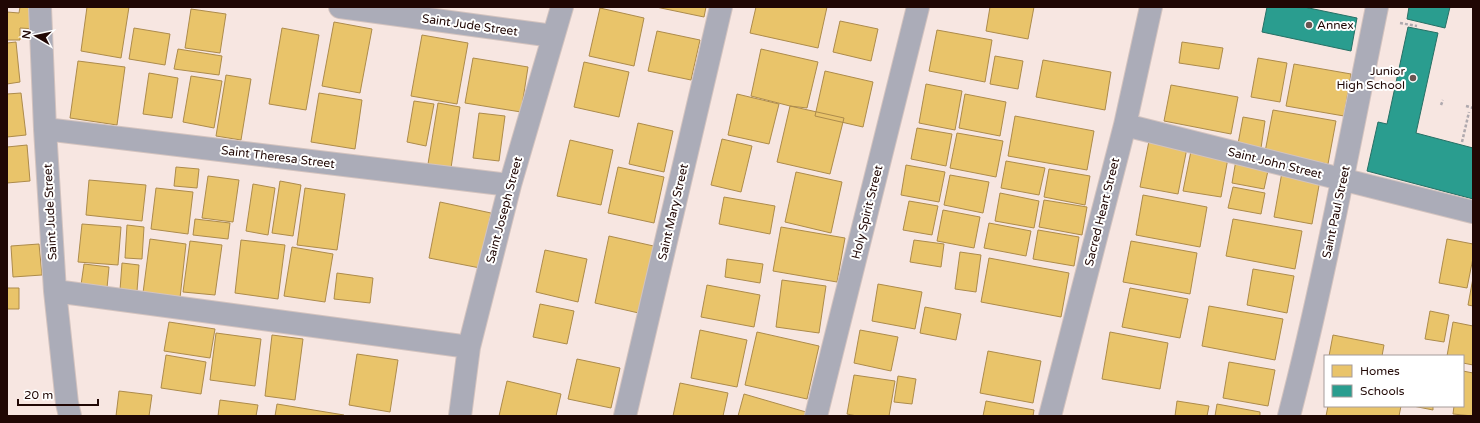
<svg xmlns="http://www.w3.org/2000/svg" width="1480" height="423" viewBox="0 0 1480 423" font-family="'Varela Round',sans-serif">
  <rect width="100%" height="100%" fill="#f7e6e1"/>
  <path fill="#e9c46a" stroke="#ad8b4b" d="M20 7H37L36 29 20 28V40H7V12L19 13Z
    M87 7H129L121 58 81 51Z
    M656 7H706L704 17Z
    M756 7H827L818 48 750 33Z
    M990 7H1034L1028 39 986 31Z
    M600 8 644 18 634 66 589 56Z
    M191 9 226 14 220 53 185 48Z
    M840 21 878 29 871 61 833 52Z
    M334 22 372 29 360 93 322 86Z
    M134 28 170 34 165 65 129 59Z
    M282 28 319 35 306 110 269 104Z
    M937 30 992 40 985 82 929 71Z
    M657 31 700 40 691 80 648 71Z
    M422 35 468 43 457 104 411 96Z
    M16 42 20 82 7 84V43Z
    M1182 42 1223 48 1219 69 1179 63Z
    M178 49 222 56 219 75 174 69Z
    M761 49 818 62 807 108 790 106 751 96Z
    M995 56 1023 61 1018 89 990 84Z
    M473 58 528 67 521 112 465 103Z
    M1258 58 1287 63 1280 102 1251 97Z
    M1043 60 1111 72 1105 110 1036 97Z
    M78 61 125 67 117 125 70 118Z
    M584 62 629 72 619 117 574 107Z
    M1294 64 1351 74 1344 116 1286 106Z
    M825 71 873 82 863 127 815 116Z
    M149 73 178 78 172 118 143 114Z
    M226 75 251 79 241 140 216 136Z
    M191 76 222 81 214 128 183 122Z
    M926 84 962 91 955 130 919 123Z
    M1171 85 1238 97 1231 134 1164 121Z
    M21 93 26 135 7 137V94Z
    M319 93 362 100 355 149 311 142Z
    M737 94 779 104 769 144 728 135Z
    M965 94 1006 102 1000 136 959 128Z
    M414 101 434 104 426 146 407 142Z
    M438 103 460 107 451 168 428 164Z
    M790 106 844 118 830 174 777 162Z
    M1273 110 1336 121 1328 164 1265 152Z
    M479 113 505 116 499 161 473 158Z
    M1015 116 1094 131 1087 170 1008 156Z
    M1243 117 1265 121 1261 148 1238 144Z
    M638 123 673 131 664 172 629 164Z
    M917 128 952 134 946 166 911 159Z
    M957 133 1003 141 996 177 950 168Z
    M722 139 752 146 741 192 711 185Z
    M570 140 613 150 601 205 557 196Z
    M1149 141 1187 148 1178 194 1140 187Z
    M27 145 30 181 7 183V147Z
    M1191 151 1228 158 1221 197 1183 191Z
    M1236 160 1269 166 1264 189 1232 183Z
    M1006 161 1045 168 1039 195 1001 188Z
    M906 165 945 172 939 202 901 195Z
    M176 167 199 169 197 188 174 186Z
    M618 167 664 177 654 223 608 213Z
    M1049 169 1090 176 1085 205 1044 197Z
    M796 172 842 182 831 233 785 222Z
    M1282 172 1320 180 1312 224 1274 217Z
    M950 175 989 182 983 213 944 205Z
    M208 176 239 180 233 222 202 218Z
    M89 180 146 185 142 221 86 215Z
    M280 181 301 185 293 236 272 233Z
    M253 184 275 188 268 235 246 231Z
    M1233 187 1265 193 1261 214 1228 208Z
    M156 188 193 192 188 234 151 229Z
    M305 188 345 194 337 250 297 245Z
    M1000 193 1039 201 1034 228 995 221Z
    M1143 195 1207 207 1200 247 1136 235Z
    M724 197 775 206 770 234 719 224Z
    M1044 200 1087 207 1082 235 1039 227Z
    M909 201 938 206 932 235 903 230Z
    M440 202 491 213 480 268 429 258Z
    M943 210 980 217 974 248 937 241Z
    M195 219 230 223 228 239 193 235Z
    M1233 219 1302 231 1295 269 1226 256Z
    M989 223 1031 231 1026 256 984 248Z
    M82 224 121 227 118 265 78 262Z
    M127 225 144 227 142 259 125 258Z
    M781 227 845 238 837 282 773 271Z
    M1038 230 1079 237 1074 266 1033 259Z
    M609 236 658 247 643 314 595 303Z
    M150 239 186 244 180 298 143 293Z
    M1447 239 1473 244V258L1467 288 1439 283Z
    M241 240 285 245 278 299 235 293Z
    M914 240 944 244 941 267 910 262Z
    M190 241 222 245 215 295 183 292Z
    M1131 241 1197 253 1190 294 1123 282Z
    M39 244 42 275 13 277 11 246Z
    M292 247 333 254 325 302 284 296Z
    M545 250 587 259 578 302 536 292Z
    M960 252 981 255 976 292 955 289Z
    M989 258 1069 273 1061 317 981 302Z
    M727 259 763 264 760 283 725 277Z
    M122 263 139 265 137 291 120 290Z
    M84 264 109 267 107 288 81 285Z
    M1253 269 1294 276 1287 313 1247 305Z
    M337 273 373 278 370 303 334 299Z
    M1473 278V306L1468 305Z
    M782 280 826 286 819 333 776 327Z
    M878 284 922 292 915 329 872 321Z
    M707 285 760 295 754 327 701 317Z
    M7 288H19V309H7Z
    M1130 288 1188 299 1180 338 1122 327Z
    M540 304 574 311 567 344 533 337Z
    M1209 306 1283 319 1275 360 1202 346Z
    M925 307 961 314 956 340 920 333Z
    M1430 311 1449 315 1444 342 1425 339Z
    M169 322 215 329 210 358 164 351Z
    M1453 322 1473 326V365L1463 363V356H1447Z
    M700 330 747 340 737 387 691 378Z
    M860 330 898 337 891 371 854 363Z
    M757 332 819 346 807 399 745 385Z
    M1110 332 1168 343 1160 389 1102 379Z
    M216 333 261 339 255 386 210 380Z
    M272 335 303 339 295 400 265 396Z
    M1333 335 1384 345 1382 356H1329Z
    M988 351 1041 361 1033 403 980 393Z
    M357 354 398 360 390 412 349 405Z
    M166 355 206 362 201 394 161 388Z
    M577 359 620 368 611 408 568 399Z
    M1229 362 1275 370 1268 406 1223 398Z
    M1463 371 1473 373V416L1453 414 1454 406H1463Z
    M854 375 895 381 889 416H857L847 414Z
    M898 376 916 379 912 404 894 402Z
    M507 381 561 394 556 416H499Z
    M680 383 728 393 723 416H673Z
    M119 391 152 395 149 416H116Z
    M744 394 806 412 804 416H738Z
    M220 400 258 405 256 416H218Z
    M986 401 1034 410 1033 416H983Z
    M1177 401 1209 406 1207 416H1175Z
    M277 404 344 415V416H275Z
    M1217 404 1260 412V416H1215Z
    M1328 406H1401L1399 416H1326Z
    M1413 406H1433V410Z"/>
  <path fill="#2a9d8f" stroke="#277065" d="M1267 7H1304L1357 18 1351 51 1262 32Z
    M1409 7H1450L1445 28 1407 19Z
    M1408 27 1438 33 1416 133 1473 148V199L1367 171 1378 122 1387 124Z"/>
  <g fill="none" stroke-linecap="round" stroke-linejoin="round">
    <defs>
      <path id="street" d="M40 7 45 129 55 291 67 403 70 416
        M340 7 553 36
        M1125 125 1473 212
        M45 129 510 185
        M55 291 469 347
        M460 416 469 347 510 185 562 7
        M625 416 721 7
        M816 416 918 7
        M1050 416 1125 125 1151 7
        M1289 416C1324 281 1349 144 1377 7"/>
    </defs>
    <use href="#street" stroke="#d3c3bf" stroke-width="24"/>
    <path stroke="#afa9ae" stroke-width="2.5" stroke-dasharray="3 2" stroke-linecap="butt" d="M1400 23 1417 26
      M1441 105 1443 100
      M1466 106 1473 108
      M1462 142 1469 112"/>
    <use href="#street" stroke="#abacb8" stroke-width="22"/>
  </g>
  <g fill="#6b5551" stroke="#fff" stroke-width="1.5">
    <circle cx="1309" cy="25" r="4"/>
    <circle cx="1413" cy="78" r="4"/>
  </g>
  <g text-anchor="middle" stroke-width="4" stroke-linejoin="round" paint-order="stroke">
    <g font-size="12" fill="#200704" stroke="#fff">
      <text transform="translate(470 25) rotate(8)" y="4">Saint Jude Street</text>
      <text transform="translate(278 157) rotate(7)" y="4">Saint Theresa Street</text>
      <text transform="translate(1275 163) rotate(14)" y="4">Saint John Street</text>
      <text transform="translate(504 210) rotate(-75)" y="4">Saint Joseph Street</text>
      <text transform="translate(50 212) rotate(-93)" y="4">Saint Jude Street</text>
      <text transform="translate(673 212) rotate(-77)" y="4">Saint Mary Street</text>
      <text transform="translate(867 212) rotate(-76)" y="4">Holy Spirit Street</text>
      <text transform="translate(1102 212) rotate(-76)" y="4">Sacred Heart Street</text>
      <text transform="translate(1336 212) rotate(-78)" y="4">Saint Paul Street</text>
    </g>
    <g font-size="12" fill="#200704" stroke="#fff" text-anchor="start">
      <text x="1317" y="29">Annex</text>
      <text x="1405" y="75" text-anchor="end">Junior<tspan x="1405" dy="14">High School</tspan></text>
    </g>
  </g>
  <rect width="1480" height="423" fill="none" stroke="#200704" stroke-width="16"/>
  <rect x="1324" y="355" width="140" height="52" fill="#ffffff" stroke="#a69c9b"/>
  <rect x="1332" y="365" width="20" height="12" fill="#e9c46a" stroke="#a69c9b"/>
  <text x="1360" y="375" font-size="12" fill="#200704">Homes</text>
  <rect x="1332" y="385" width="20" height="12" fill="#2a9d8f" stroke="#a69c9b"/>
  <text x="1360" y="395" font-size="12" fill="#200704">Schools</text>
  <g transform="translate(36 36) rotate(279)" stroke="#ffffff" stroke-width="3" paint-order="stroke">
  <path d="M0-3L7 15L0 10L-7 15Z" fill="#200704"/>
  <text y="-6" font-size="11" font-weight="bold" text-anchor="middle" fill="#200704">N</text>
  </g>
  <path d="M18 399v6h80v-6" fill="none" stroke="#200704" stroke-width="2"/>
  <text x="24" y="399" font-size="12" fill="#200704" stroke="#ffffff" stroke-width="3" paint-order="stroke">20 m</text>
</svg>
